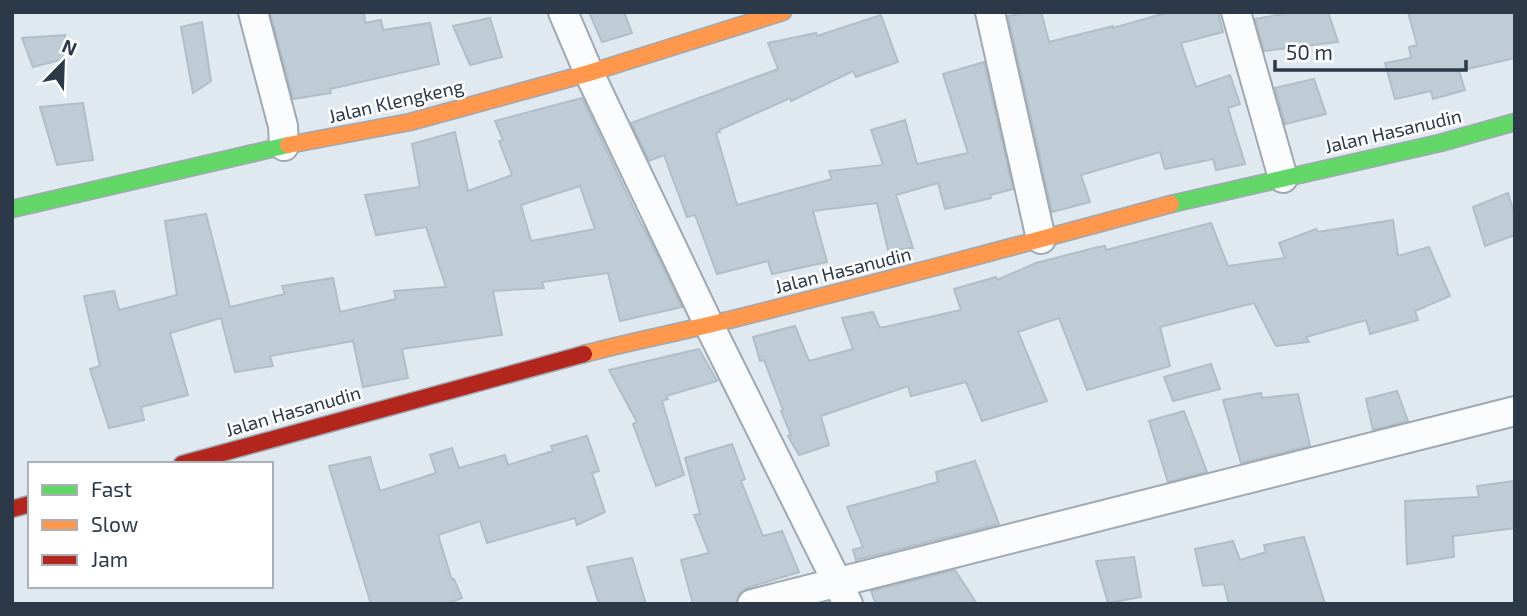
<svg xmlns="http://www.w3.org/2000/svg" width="1527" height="616" viewBox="0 0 1527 616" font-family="'Exo 2',sans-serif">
  <rect width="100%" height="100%" fill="#e0e8f0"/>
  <path fill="#bfccd6" stroke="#b0bec6" stroke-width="2" fill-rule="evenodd" d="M270 12H364L365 23 381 20 383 30 430 23 439 64 330 89 331 93 293 99Z
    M589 12H624L632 33 602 42Z
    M1030 12H1041L1049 42 1113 26V28L1169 12H1218L1223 32 1181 43 1196 87 1230 75 1240 104 1228 108 1245 164 1216 170 1213 159 1165 169 1160 152 1081 175 1090 202 1052 212 1008 16Z
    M1294 12H1328L1338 42 1264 51 1255 19Z
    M1408 12H1515V58L1459 71 1465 90 1433 99 1431 91 1395 99 1385 63 1411 58 1409 47 1417 45Z
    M881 15 898 62 856 77 853 71 791 101 790 98 719 130 720 132 716 133 737 205 832 179 829 171 883 165 871 130 905 120 917 164 968 153 943 74 984 62 1013 189 990 195 991 198 945 209 938 183 896 195 913 248 888 250 877 203 813 211 827 262 772 274 768 261 717 274 695 215 687 217 664 155 649 161 631 123 778 69 768 43 816 33 817 36Z
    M490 18 502 57 470 65 453 26Z
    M202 22 211 81 193 93 181 27Z
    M65 35 64 59 33 67 22 38Z
    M1314 79 1326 114 1285 124 1275 88Z
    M582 98 642 226H643L682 307 620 321 608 273 542 282 544 288 493 291 502 335 402 349 408 378 363 387 353 341 270 356 273 366 235 372 221 318 170 333 188 395 141 407 144 420 109 428 90 369 100 366 84 296 114 291 119 310 177 295 165 221 206 214 230 307 285 294 282 286 333 278 340 312 396 299 394 291 446 287 426 227 376 235 365 195 420 187 412 144 455 132 468 191 512 175 499 141 503 140 495 121ZM580 186 595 229 531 241 521 205Z
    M83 103 93 160 57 165 40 107Z
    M1508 193 1515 216V235L1485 246 1473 207Z
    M1393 220 1398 256 1429 247 1450 296 1415 311 1418 320 1370 334 1366 320 1306 337 1309 342 1276 346 1254 303 1160 327 1170 366 1087 390 1059 318 1018 332 1047 401 982 421 966 382 911 396 908 386 821 416 829 445 799 455 788 436 791 435 781 411 783 410 764 360 760 361 753 337 795 326 809 361 853 349 842 318 873 312 880 328 961 310 954 289 996 277 997 280 1036 263 1094 248 1105 246 1106 250 1211 223 1228 266 1285 258 1279 243 1316 229 1318 232Z
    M699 349 717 381 666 396 668 399 662 401 684 475 656 486 633 424 637 422 609 370Z
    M1211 364 1220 389 1173 401 1164 377Z
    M1397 391 1408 421 1373 430 1366 399Z
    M1261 393 1262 398 1298 394 1310 446 1241 463 1223 400Z
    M1184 411 1207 472 1168 482 1149 421Z
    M587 436 599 471 592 473 605 512 577 525 575 518 487 543 480 521 438 535 452 580 454 579 462 598 446 604H371L329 466 370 457 380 491 436 473 430 455 452 448 459 468 505 455 508 465 553 451 551 446Z
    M732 444 745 479 741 481 763 536 782 531 799 572 747 588 740 593 736 604H693L681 560 709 553 694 515 700 514 685 458Z
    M975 461 999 524 856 560 853 550 863 547 847 507 938 482 936 472Z
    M1515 481V528L1453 536 1454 557 1407 564 1405 501 1479 497 1477 486Z
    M1304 537 1325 604H1229L1224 584 1203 586 1195 549 1233 541 1240 560 1266 552 1264 545Z
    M1134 557 1141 597 1108 603 1096 561Z
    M632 558 646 604H599L587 567Z
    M955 570 977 604H876L871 591Z"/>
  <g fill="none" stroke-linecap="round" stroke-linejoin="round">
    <defs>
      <path id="street" d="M253 12 283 126 284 146
        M563 12 589 73 709 325 848 604
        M990 12 1041 239
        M1236 12 1283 178
        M752 604 1515 411"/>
      <path id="fast" d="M1171 204 1440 143 1515 122
        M12 209 288 145"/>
      <path id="slow" d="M288 145 410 122 589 73 783 12
        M584 354C632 341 681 332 729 320 877 283 1024 244 1171 204"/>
      <path id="jam" d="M182 464 584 354
        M12 509 30 504"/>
    </defs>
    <use href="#street" stroke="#9fa8b3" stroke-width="32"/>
    <use href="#fast" stroke="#9fa8b3" stroke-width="19"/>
    <use href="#slow" stroke="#9fa8b3" stroke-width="19"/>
    <use href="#jam" stroke="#9fa8b3" stroke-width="19"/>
    <use href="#street" stroke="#fafcfd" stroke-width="28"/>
    <use href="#fast" stroke="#63d668" stroke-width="16"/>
    <use href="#slow" stroke="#ff974d" stroke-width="16"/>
    <use href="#jam" stroke="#b3261e" stroke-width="16"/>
  </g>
  <g text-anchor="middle" stroke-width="5" stroke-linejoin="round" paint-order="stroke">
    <g font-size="19" fill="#2c3949" stroke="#fff">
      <text transform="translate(396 101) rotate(-13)" y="7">Jalan Klengkeng</text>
      <text transform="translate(1393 131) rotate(-13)" y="7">Jalan Hasanudin</text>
      <text transform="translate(843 270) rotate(-14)" y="7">Jalan Hasanudin</text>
      <text transform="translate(293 411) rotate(-16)" y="7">Jalan Hasanudin</text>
    </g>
  </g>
  <rect width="1527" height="616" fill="none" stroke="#2c3949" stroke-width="28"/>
  <rect x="28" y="462" width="245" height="126" fill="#ffffff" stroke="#abb0b6" stroke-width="2"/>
  <rect x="42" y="485" width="35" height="10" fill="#63d668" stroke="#abb0b6" stroke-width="2"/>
  <text x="91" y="497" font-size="21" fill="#2c3949">Fast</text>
  <rect x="42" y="520" width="35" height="10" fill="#ff974d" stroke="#abb0b6" stroke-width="2"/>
  <text x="91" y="532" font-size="21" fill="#2c3949">Slow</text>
  <rect x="42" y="555" width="35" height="10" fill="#b3261e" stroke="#abb0b6" stroke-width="2"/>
  <text x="91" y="567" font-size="21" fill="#2c3949">Jam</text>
  <g transform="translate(63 63) rotate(23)" stroke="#ffffff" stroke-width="5" paint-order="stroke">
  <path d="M0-5L12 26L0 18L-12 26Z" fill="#2c3949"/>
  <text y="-10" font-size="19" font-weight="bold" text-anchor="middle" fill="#2c3949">N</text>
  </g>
  <path d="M1275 60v10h191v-10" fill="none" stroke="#2c3949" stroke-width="3.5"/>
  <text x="1286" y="60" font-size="21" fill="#2c3949" stroke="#ffffff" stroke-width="5" paint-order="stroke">50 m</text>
</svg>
